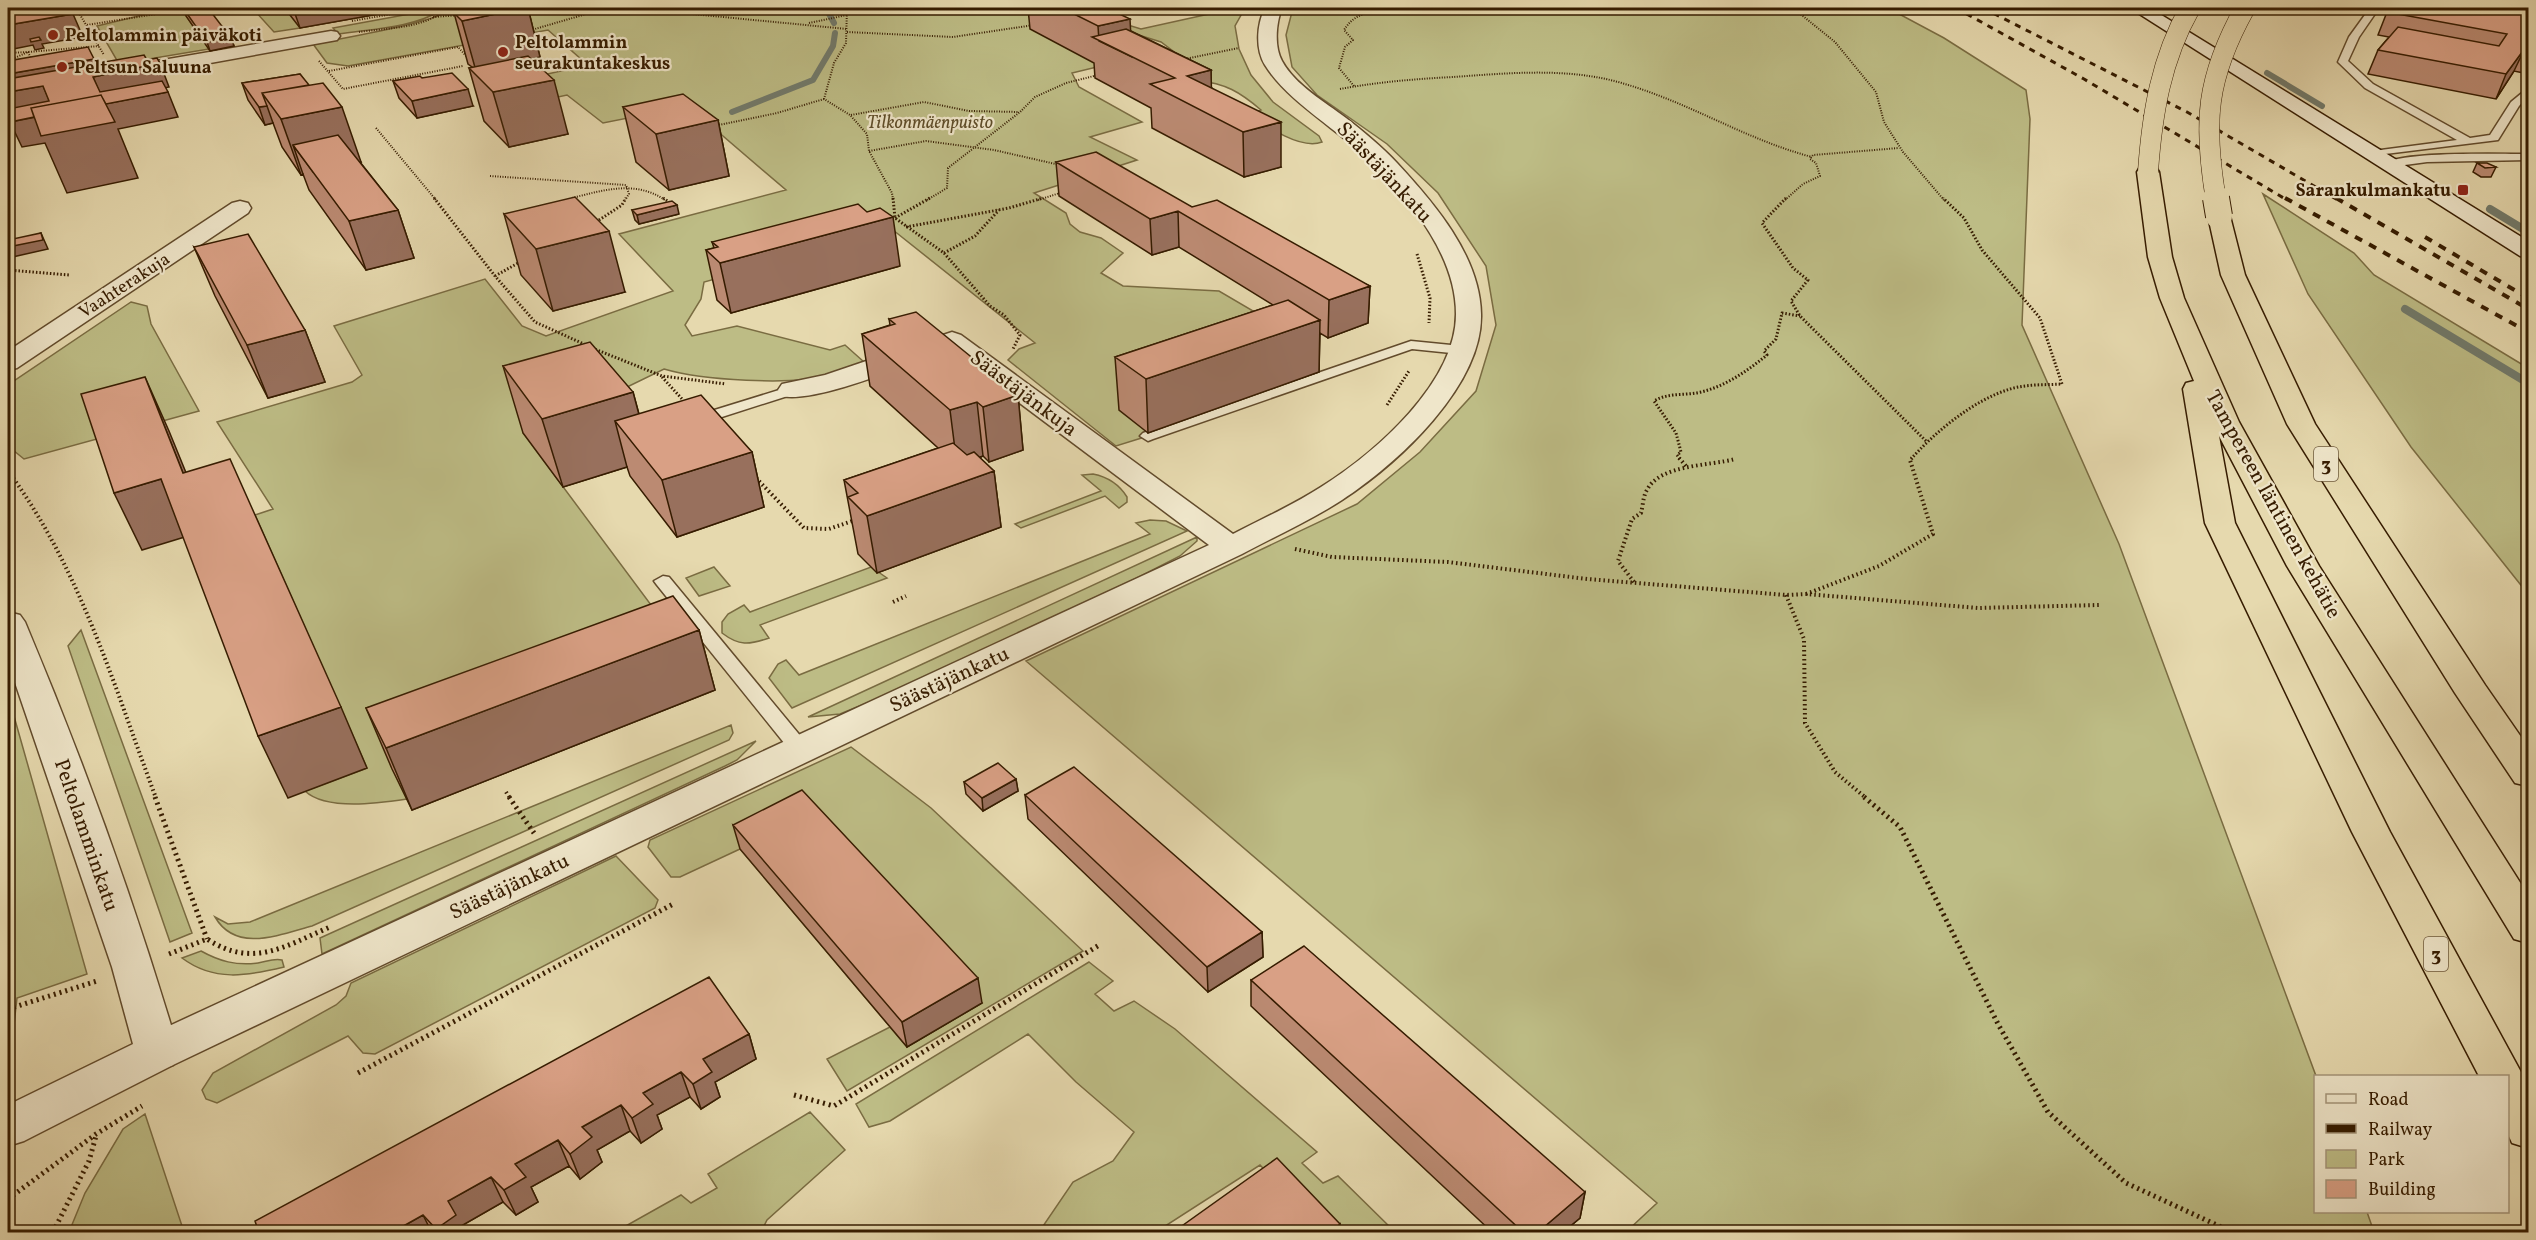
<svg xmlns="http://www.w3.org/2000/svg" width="2536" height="1240" viewBox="0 0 2536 1240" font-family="Vollkorn,serif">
  <rect width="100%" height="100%" fill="#e6d9ae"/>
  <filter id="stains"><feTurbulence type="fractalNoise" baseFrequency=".00333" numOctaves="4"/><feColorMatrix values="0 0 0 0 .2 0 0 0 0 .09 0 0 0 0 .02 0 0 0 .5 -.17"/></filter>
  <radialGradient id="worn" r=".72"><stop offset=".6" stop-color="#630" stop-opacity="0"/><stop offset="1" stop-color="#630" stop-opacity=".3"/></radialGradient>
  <path fill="#bdbc85" stroke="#7a6c42" stroke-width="1.5" d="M172 8H335L300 28 274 32 254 10 186 16 209 49 119 64 97 26Z
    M393 8H440V11C412 28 370 29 338 34L333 28 415 13 411 9 396 11Z
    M451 8H1073L1101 66 1072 73 1079 87 1142 122 1090 137 1137 160 1034 193 1066 213 1070 224 1080 232 1101 238 1123 253 1101 273 1123 286 1219 291 1299 338 1148 436 1116 446 1008 360 1019 349 1035 343 893 230 704 282 701 299 685 325 692 336 737 326 830 350 845 345 864 362C852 367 841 372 829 375 792 386 701 380 664 369L623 389 523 424V433L689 656 407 799C380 803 326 811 305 791L367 768 255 515 273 509 217 422 352 382 362 375 334 326 485 279 522 326 546 336 673 291 619 234 786 190 688 106 603 123 567 95 530 103 511 82 584 66 582 60 548 30 348 66 327 63 313 44C333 40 446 21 451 8Z
    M1204 8H1245L1235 26 1239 49 1251 75 1273 102 1319 136 1322 142C1301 150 1267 127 1250 114L1261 110C1240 92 1225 83 1198 81L1173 51 1161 42 1116 28 1128 25 1141 29 1209 14Z
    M1293 8H1888L1944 38 2026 90 2030 119 2022 325 2119 544 2316 1076V1212H2367L2374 1232H1626L1657 1203 1026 661 1357 504 1420 452 1476 391 1496 325 1486 266 1438 193 1387 144 1317 95 1292 67 1286 35Z
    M2263 194 2354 253 2374 275 2528 368V594L2411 447 2308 294Z
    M131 302 147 306 151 324 199 411 24 459 8 446V385Z
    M1093 474C1108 477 1119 484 1127 497V502L1119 508 1105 496 1021 528 1015 524 1101 491 1082 475Z
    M1150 520 1166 521 1187 531 792 708 769 678 778 664 786 660 799 675 1150 534 1136 523Z
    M1197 537V541L1180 556 1137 578 884 696 840 714 808 717Z
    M714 567 730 586 699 596 686 578Z
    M871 567 887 578 760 625 769 638C749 645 739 646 722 633V622L728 614 744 605 750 612Z
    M81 630 192 933 170 942 68 646Z
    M8 695 87 974 17 998 8 1077Z
    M731 725 733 733 729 740 312 926C279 935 236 953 215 917L228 924 250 922Z
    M756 741 737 760 725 766 322 954 320 938Z
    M851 747 931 808 1083 951 847 1091 827 1059 890 1027 907 1047 740 849 680 877H671L648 847 650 840Z
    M616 856 658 900 655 908 375 1054 363 1053 348 1036 217 1103 206 1099 202 1090 213 1073 336 1005 346 996 351 983Z
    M201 951C219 961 236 966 258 963 266 962 273 958 282 960L284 967C247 976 214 982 182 958Z
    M1089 962 1113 981 1095 994 1114 1011 1134 1001 1175 1029 1317 1152 1302 1163 1323 1183 1338 1176 1395 1232H1323L1260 1165 1156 1232H1039L1073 1182 1113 1161 1134 1132 1076 1082 1028 1034 890 1121 869 1127 856 1104Z
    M810 1112 845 1150 767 1220 761 1232H615L681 1195 691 1203 717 1188 708 1174Z
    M145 1114 184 1232H69L85 1193 123 1129Z"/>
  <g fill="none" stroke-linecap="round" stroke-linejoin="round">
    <path stroke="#717a6b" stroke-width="6" d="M826 8 834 23
      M2267 73 2322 106
      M732 112 813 80 833 46 835 33"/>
    <path stroke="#717a6b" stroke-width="8" d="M2490 209 2528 232
      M2405 309 2528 383"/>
    <defs>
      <path id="service" d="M2370 8H2379L2359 37 2348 61 2373 84 2470 138 2490 135 2511 102 2528 88V96L2519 106 2498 140 2369 156 2367 154 2373 151 2457 140 2365 88 2338 62 2349 37Z
        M2528 154V160L2427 162 2390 167 2384 164C2400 151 2503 154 2528 154Z
        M1411 341 1461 346 1468 350 1461 354 1412 349 1153 439 1148 441 1140 436 1143 433Z
        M792 386 799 390 797 393 700 424 692 419 695 416Z
        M663 576 669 577 807 744 810 749 807 754H793L657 585 654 581Z"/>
      <path id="minor" d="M1265 8H1282C1276 23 1274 46 1282 61 1295 85 1325 102 1346 118 1364 132 1381 146 1397 163 1434 203 1480 256 1481 314 1483 386 1397 464 1342 500 1310 521 1275 536 1242 554L173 1065 157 1070 141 1065 135 1052 141 1039 1209 545 949 350C913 362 816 404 782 396L778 390 782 384 825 375 943 335 952 332 961 335 1233 534C1262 519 1293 505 1321 487 1375 453 1456 383 1456 314 1456 258 1415 207 1379 169 1346 134 1289 104 1265 65 1255 49 1257 24 1265 8Z
        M331 31 337 32 340 36 337 40 116 80 107 74 116 68Z
        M240 201 248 203 251 208 248 213 17 368 8 370V351L232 203Z"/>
      <path id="tertiary" d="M8 612 20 615 25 622C84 762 136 906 179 1052L173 1065 24 1141 8 1146V1105L133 1044 112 967 8 662Z"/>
      <path id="secondary" d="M2130 8H2150L2528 241V258L2520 256Z"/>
      <path id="motorway" d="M2148 166 2156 167 2159 172 2172 257 2184 298 2239 422 2319 566 2528 895V943L2514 939 2287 566 2219 436 2235 523 2390 832 2528 1085V1148L2512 1143 2508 1134V1076H2479L2352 832 2205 523 2183 389 2186 383 2194 381 2160 298 2148 257 2137 172 2140 167Z
        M2219 209 2227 211 2230 216 2245 275 2315 424 2485 685 2528 747V786L2515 783 2455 693 2287 424 2221 275 2208 216 2211 211Z"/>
    </defs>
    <use href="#service" stroke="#624b2c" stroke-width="3"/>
    <use href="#minor" stroke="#624b2c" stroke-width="3"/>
    <use href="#tertiary" stroke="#624b2c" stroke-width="3"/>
    <use href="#secondary" stroke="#361c00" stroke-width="3"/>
    <use href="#motorway" stroke="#361c00" stroke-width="3"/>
    <path stroke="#361c00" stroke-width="2" stroke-dasharray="1 1.5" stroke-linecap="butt" d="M76 8 104 55
      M655 8H669
      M669 8 692 14 847 29
      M847 8 846 43 834 63 824 99 850 115 867 134 869 151 892 193 893 200
      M1481 8H1485
      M1793 8 1835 42 1876 92 1884 122 1903 152 1944 200
      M846 11 858 8
      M524 12 654 8
      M93 13 97 8
      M433 17 460 15
      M352 21 392 14
      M809 23 847 15
      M87 25 194 8
      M528 31 593 12
      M359 32C385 28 427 29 446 8
      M847 32 953 37 1034 25
      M8 53 28 52 32 61
      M1185 59 1239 48
      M8 61 28 52 99 46
      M319 61 343 89 463 66
      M329 71 458 47 468 58
      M1354 86 1339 68 1345 47 1353 40 1344 30C1361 2 1396 14 1424 8
      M1340 89C1378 82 1415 79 1453 77 1510 73 1570 67 1625 84 1690 103 1747 140 1812 157
      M851 115 924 102 969 111 1019 112
      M714 126 777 113 824 99
      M376 128 436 200
      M869 151 926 141 994 150 1060 165
      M8 162 11 172
      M490 176 626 185 629 194 625 200
      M572 198C604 190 635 180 665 200
      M927 200 947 188 948 168 1020 112 1035 97 1066 83 1098 75
      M1038 200 1063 192
      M1785 200 1803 184 1820 176 1816 163 1810 159 1813 155 1899 148"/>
    <path stroke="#361c00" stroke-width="3" stroke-dasharray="1.5 2" stroke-linecap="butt" d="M434 198 495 276 535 322 586 345
      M663 198 672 204
      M893 198 895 218 944 253 990 306 1004 315 1020 335 1013 349
      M1786 198 1762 223 1793 268 1808 280 1791 301 1800 316 1926 441
      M895 218 930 198
      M596 222 622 205 626 198
      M906 227 1009 208 1043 198
      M944 253 975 236 999 210
      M1417 254 1430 298 1429 323
      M8 270 69 275
      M495 276 520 262
      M592 348 662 376 726 384
      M662 377 683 400
      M1387 405 1409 371
      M1680 459 1677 455 1681 452 1676 433 1654 401C1669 392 1685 396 1701 392 1726 386 1747 371 1767 355L1764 351 1776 339 1782 313 1800 316
      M1911 459C1936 431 1974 400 2010 389 2027 384 2045 385 2062 384L2040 318 1982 250 1964 218 1943 198"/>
    <path stroke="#361c00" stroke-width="4" stroke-dasharray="1.5 3" stroke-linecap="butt" d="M1679 458 1686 466
      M8 471C80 568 114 686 156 798
      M756 478 804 528 829 529 855 520
      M1295 549 1332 557 1448 562 1587 579 1786 595 1806 594 1978 608 2099 605
      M1634 582 1618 561 1632 519 1641 513C1643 506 1643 496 1647 490 1660 464 1710 466 1735 459
      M1806 594 1879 566 1933 534 1910 460 1912 458
      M1786 595 1804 639 1805 723 1835 772 1866 798
      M893 602 906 596
      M506 792 510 798"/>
    <path stroke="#361c00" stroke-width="5" stroke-dasharray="2 4" stroke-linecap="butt" d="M155 797 207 939
      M509 797 534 833
      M1864 797 1900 827 1998 1024 2048 1112 2126 1183 2232 1232
      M169 954 207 939C253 969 285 946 330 927
      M8 1009 97 981
      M358 1073 675 903
      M794 1095 834 1106 1101 944
      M8 1199 96 1134 142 1106
      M53 1232 89 1161 96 1136"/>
    <use href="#service" fill="#efe6ca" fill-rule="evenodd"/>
    <use href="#minor" fill="#efe6ca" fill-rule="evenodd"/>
    <use href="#tertiary" fill="#efe6ca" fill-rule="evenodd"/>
    <use href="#secondary" fill="#efe6ca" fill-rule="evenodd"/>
    <use href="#motorway" fill="#e6d9ae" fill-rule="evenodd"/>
    <path stroke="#361c00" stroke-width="3" stroke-dasharray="6 6" stroke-linecap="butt" d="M1956 8 2084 79 2287 200
      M1983 8 2187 112 2338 200"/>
    <path stroke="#361c00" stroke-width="4" stroke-dasharray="8 8" stroke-linecap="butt" d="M2285 198 2528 332
      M2336 198 2528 309
      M2425 237 2528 298"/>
    <defs>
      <path id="motorway-bridge-far1" d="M2148 172C2152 114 2161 59 2190 8
        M2216 200C2203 122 2206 78 2245 8"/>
      <path id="motorway-bridge" d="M2216 198 2219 216"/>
    </defs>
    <use href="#motorway-bridge-far1" stroke="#361c00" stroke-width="21" stroke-linecap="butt"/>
    <use href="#motorway-bridge" stroke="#361c00" stroke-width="28" stroke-linecap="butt"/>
    <use href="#motorway-bridge-far1" stroke="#e6d9ae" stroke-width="20"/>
    <use href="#motorway-bridge" stroke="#e6d9ae" stroke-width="26"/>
  </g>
  <path fill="#bb8a72" stroke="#361c00" stroke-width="1.5" d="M183 8 231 38 234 46 210 51 186 16Z
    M287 8H395L396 11 300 28 290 15Z
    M455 8H528L540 57 531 59 568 134 509 147 484 121 469 68 472 67 468 64 454 13H456Z
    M1028 8H1129L1114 11 1131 31 1211 70V87L1281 167 1244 177 1152 128 1151 108 1095 78 1094 63 1030 29Z
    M2529 8V74L2514 71 2496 99 2368 74 2378 50 2389 37 2378 35 2387 12Z
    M300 74 361 162H360L398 210 414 258 366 270 309 190 303 174 301 175 282 147 273 123 265 125 248 100 242 83Z
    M422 78 473 106 417 118 399 98 393 81Z
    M623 107 718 120 729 176 669 190 636 162Z
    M1056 162 1192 207 1370 286 1368 323 1328 338 1320 333 1319 372 1148 433 1119 410 1115 357 1273 305 1179 247 1152 255 1059 196Z
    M2477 163 2496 167 2491 177H2481L2473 172Z
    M632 210 679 214 639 224 635 220Z
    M504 214 625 292 553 311 521 275Z
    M712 242 900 266 731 313 717 300 706 250 714 248Z
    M194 247 305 330 325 382 268 398 215 296Z
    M889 319 1018 395 1023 450 989 462 983 456 980 458 994 471 1001 527 877 573 858 554 844 480 938 448 870 386 862 334 890 325Z
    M503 366 633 392 639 414 752 452 764 507 677 537 630 476 627 467 563 487 523 433Z
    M699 630 715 690 412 810 392 769 366 708Z
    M1016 779 1018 791 983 811 966 794 964 782Z
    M1025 795 1262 932 1263 957 1208 992 1028 819Z
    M733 825 982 1003 907 1047 740 849Z
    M1251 980 1585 1192 1580 1218 1562 1233H1493L1251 1006Z
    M749 1034 756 1059 715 1082 720 1097 701 1109 690 1097 657 1115 662 1129 641 1143 630 1131 597 1150 602 1162 580 1179 569 1166 531 1187 538 1202 516 1215 503 1202 461 1226 465 1233H259Z"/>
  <path fill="#98705d" stroke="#361c00" stroke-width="1.5" d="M8 8H68L8 21Z
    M293 8H395L396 11 300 28Z
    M524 8H528L540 57 476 71 462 21Z
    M1079 8H1129L1083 18Z
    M73 14 83 37 42 44 44 48 35 50 33 45 8 50V25Z
    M1130 19 1132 57 1099 41 1098 26Z
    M231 38 234 46 210 51 207 42Z
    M2525 48 2514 71 2496 99 2506 74Z
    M94 59 97 67 8 83V74Z
    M160 63 169 87 103 101 93 77Z
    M1211 70 1212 112 1187 76Z
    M554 80 568 134 509 147 493 92Z
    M43 86 54 111 17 117 8 97V92Z
    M468 89 473 106 417 118 412 101Z
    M168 92 178 117 118 129 138 178 67 193 45 143 22 147 10 122Z
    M267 106 273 123 265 125 259 107Z
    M342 107 361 162 313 172 293 145 303 174 301 175 281 119Z
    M718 120 729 176 669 190 656 134Z
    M1281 122V167L1244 177 1243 132Z
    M677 205 679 214 639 224 637 215Z
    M398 210 414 258 366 270 349 221Z
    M1178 211 1179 247 1152 255 1150 219Z
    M893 217 900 266 731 313 720 263Z
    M609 231 625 292 553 311 536 249Z
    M41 233 48 249 8 258V247Z
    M1370 286 1368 323 1328 338 1329 300Z
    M1320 320 1319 372 1148 433 1146 379Z
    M305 330 325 382 268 398 247 345Z
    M145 377 169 431 209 529 183 473Z
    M633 392 651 460 615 421 627 467 563 487 542 419Z
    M1018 395 1023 450 989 462 983 407Z
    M977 402 983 456 957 465 950 410Z
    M752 452 764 507 677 537 662 480Z
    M994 471 1001 527 877 573 867 516Z
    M161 479 188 536 142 550 114 493Z
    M699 630 715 690 412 810 386 748Z
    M341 707 367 768 288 798 258 736Z
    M1016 779 1018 791 983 811 982 798Z
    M1262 932 1263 957 1208 992 1207 967Z
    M978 978 982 1003 907 1047 902 1022Z
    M749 1034 756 1059 715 1082 720 1097 701 1109 693 1084 703 1059Z
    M681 1072 690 1097 657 1115 662 1129 641 1143 632 1118 643 1093Z
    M621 1105 630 1131 597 1150 602 1162 580 1179 570 1154 582 1127Z
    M558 1140 569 1166 531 1187 538 1202 516 1215 504 1190 515 1164Z
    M491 1177 503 1202 461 1226 465 1233H437L436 1229 448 1201Z
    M1585 1192 1580 1218 1562 1233H1537Z
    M423 1215 432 1233H391Z
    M1340 1224V1233H1330Z"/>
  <path fill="#d9a085" stroke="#361c00" stroke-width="1.5" d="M42 8H70L73 14 8 25V13Z
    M183 8H208L231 38 207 42Z
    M463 8H524L462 21 454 13 467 11Z
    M1062 8H1107L1130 19 1098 26Z
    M2391 8H2529V48H2525L2506 74 2378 50 2398 27 2499 46 2507 34 2387 12Z
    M1126 29 1211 70 1187 76 1281 122 1243 132 1150 84 1175 78 1092 37Z
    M39 37 41 40 31 42 30 39Z
    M88 47 94 59 8 74V61Z
    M144 55 147 60 157 58 160 63 93 77 100 92 162 81 168 92 106 104 101 95 31 108 34 117 10 122 8 115V109L49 101 43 86 8 92V79Z
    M528 56 554 80 493 92 469 68Z
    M452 73 468 89 412 101 393 81 420 76 422 78Z
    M300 74 309 85 262 93 267 106 259 107 242 83Z
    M323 83 342 107 281 119 262 93Z
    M683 94 718 120 656 134 623 107Z
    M101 95 115 122 41 136 31 108Z
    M338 135 398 210 349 221 293 145Z
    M1096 152 1192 207 1217 200 1370 286 1329 300 1178 211 1150 219 1056 162Z
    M2477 163H2487L2496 167 2485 168Z
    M575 197 609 231 536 249 504 214Z
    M672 201 677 205 637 215 632 210Z
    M858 204 867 212 880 208 893 217 720 263 706 250 718 247 712 242Z
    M41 233 43 240 8 247V240Z
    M248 234 305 330 247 345 194 247Z
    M1288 300 1320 320 1146 379 1115 357Z
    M916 312 1018 395 983 407 977 402 950 410 862 334 895 324 889 319Z
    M590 342 633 392 542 419 503 366Z
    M145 377 183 473 230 459 341 707 258 736 161 479 114 493 81 394Z
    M701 395 752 452 662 480 615 421Z
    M953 443 967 455 974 452 994 471 867 516 848 497 858 493 844 480Z
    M673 596 699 630 386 748 366 708Z
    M998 763 1016 779 982 798 964 782Z
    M1074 767 1262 932 1207 967 1025 795Z
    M802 790 978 978 902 1022 733 825Z
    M1304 946 1585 1192 1537 1233H1524L1251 980Z
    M709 977 749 1034 703 1059 712 1072 693 1084 681 1072 643 1093 653 1104 632 1118 621 1105 582 1127 592 1137 570 1154 558 1140 515 1164 526 1177 504 1190 491 1177 448 1201 456 1215 436 1229 423 1215 391 1233H259L255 1221Z
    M1277 1158 1340 1224 1330 1233H1172Z"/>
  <g fill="#8f2418" stroke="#efe6ca" stroke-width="2">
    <circle cx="53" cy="35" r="6"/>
    <circle cx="503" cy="52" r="6"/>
    <circle cx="62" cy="67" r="6"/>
    <rect x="2457" y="184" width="12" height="12" rx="3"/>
  </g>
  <g text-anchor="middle" stroke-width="4.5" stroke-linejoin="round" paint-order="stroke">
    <g font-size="18" font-weight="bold" fill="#361c00" stroke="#efe6ca" text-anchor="start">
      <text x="65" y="41">Peltolammin päiväkoti</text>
      <text x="515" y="48">Peltolammin<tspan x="515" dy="21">seurakuntakeskus</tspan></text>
      <text x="74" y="73">Peltsun Saluuna</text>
      <text x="2451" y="196" text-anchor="end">Sarankulmankatu</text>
    </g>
    <g font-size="18" font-style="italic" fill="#5e4c28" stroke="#efe6ca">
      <text x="930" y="128">Tilkonmäenpuisto</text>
    </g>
    <g font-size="18" fill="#361c00" stroke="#efe6ca">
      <text transform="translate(124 285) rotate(-33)" y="6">Vaahterakuja</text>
    </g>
    <g fill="#efe6ca" stroke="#6e593d" stroke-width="1.5">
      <rect x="2314" y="447" width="24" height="34" rx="4.5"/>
      <rect x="2424" y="937" width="24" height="34" rx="4.5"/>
    </g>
    <g font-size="20" font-weight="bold" fill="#361c00">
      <text x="2326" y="471">3</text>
      <text x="2436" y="961">3</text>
    </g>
    <g font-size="21" fill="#361c00" stroke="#efe6ca">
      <text transform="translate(1385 172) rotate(47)" y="7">Säästäjänkatu</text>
      <text transform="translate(1024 393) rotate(37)" y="7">Säästäjänkuja</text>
      <text transform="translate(2274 504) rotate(61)" y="7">Tampereen läntinen kehätie</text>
      <text transform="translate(949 679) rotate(-25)" y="7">Säästäjänkatu</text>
      <text transform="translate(87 835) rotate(71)" y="7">Peltolamminkatu</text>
      <text transform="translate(509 886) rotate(-25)" y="7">Säästäjänkatu</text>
    </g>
  </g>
  <rect width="2536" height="1240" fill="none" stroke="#e6d9ae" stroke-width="30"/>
  <rect x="9" y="9" width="2518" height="1222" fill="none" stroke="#361c00" stroke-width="3"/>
  <rect x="15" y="15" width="2506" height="1210" fill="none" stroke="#361c00" stroke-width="1.5"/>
  <rect x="2314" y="1075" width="195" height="138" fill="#efe6ca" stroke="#a59579" stroke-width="1.5"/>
  <rect x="2326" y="1094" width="30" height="9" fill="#efe6ca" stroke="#a59579" stroke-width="1.5"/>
  <text x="2368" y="1105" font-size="18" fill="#361c00">Road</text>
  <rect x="2326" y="1124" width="30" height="9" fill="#361c00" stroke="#a59579" stroke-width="1.5"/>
  <text x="2368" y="1135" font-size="18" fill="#361c00">Railway</text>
  <rect x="2326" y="1150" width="30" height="18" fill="#bdbc85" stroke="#a59579" stroke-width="1.5"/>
  <text x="2368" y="1165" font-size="18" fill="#361c00">Park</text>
  <rect x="2326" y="1180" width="30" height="18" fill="#d9a085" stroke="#a59579" stroke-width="1.5"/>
  <text x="2368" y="1195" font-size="18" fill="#361c00">Building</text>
  <rect width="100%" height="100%" filter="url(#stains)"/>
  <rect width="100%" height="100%" fill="url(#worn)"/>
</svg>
